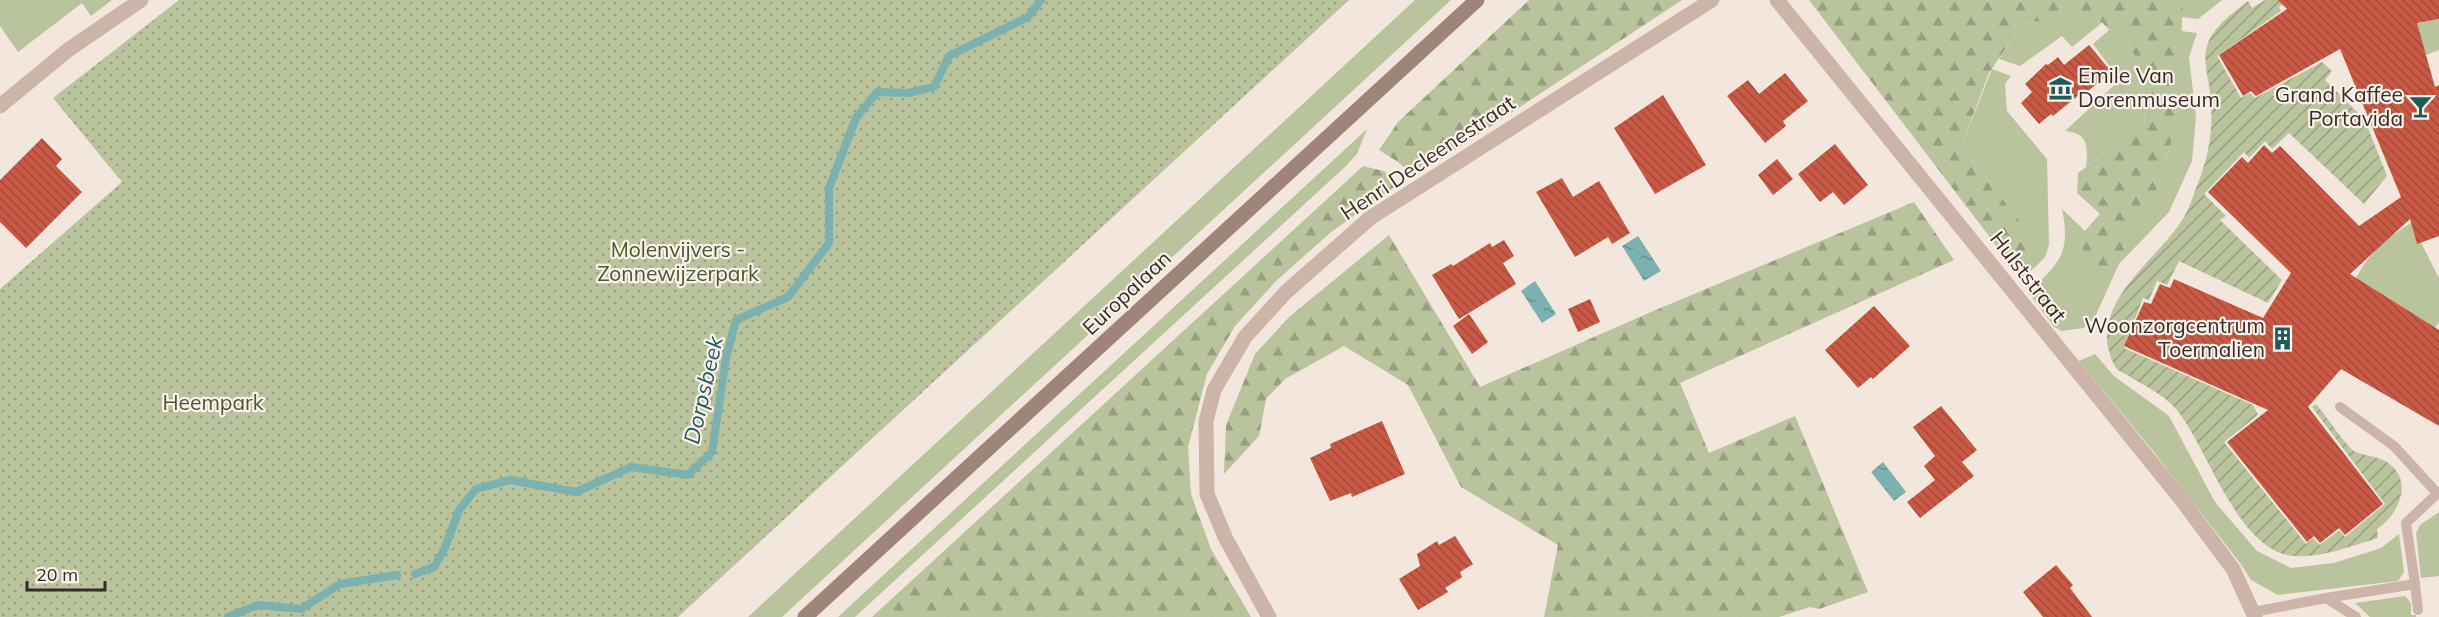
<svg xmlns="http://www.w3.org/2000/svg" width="2439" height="617" viewBox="0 0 2439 617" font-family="Mulish,sans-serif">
  <defs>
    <pattern id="forest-firs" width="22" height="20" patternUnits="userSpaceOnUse" patternTransform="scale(1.5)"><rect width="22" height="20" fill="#b9c39c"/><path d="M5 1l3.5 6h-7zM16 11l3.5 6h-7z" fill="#979f7f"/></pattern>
    <pattern id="park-dots" width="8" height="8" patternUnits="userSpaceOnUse" patternTransform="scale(1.5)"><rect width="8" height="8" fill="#b9c39c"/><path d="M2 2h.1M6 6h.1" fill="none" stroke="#979f7f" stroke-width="1.8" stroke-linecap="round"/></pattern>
    <pattern id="garden-furrows" width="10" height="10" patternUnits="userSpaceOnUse" patternTransform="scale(1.5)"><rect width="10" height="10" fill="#b9c39c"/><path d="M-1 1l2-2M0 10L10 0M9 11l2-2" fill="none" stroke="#979f7f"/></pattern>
    <pattern id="water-ripples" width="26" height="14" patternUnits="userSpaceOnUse" patternTransform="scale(1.5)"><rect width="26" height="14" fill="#7bb1ae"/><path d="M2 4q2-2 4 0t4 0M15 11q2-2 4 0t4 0" fill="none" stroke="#66908e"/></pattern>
    <pattern id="building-back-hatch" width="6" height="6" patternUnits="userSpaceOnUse" patternTransform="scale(1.5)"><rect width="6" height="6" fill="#c95945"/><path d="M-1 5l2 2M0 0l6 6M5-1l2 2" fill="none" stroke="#a44a3a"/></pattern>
  </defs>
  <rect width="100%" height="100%" fill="#f3e7dd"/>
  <path fill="#b9c39c" d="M0 0H112L91 16 82 3 18 52 0 26Z
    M1415 0H1451L782 617H748Z
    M2183 0H2222L2198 19 2182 17Z
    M2073 17 2103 22 2072 47 2062 36 2020 66 1999 59 2023 23Z
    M2439 19V50L2426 55 2399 27Z
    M2122 27 2141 71 2145 124 2086 167C2088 148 2089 133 2065 131L2120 80 2093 44 2109 30Z
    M2181 31 2197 33 2189 57 2196 117 2192 161 2169 212 2119 264 2095 317 2084 328 2062 331 2054 327 2028 292C2060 263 2071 253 2062 209L2085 231 2083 233 2119 264 2128 237 2157 190 2174 133Z
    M1992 69 2011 76 2005 84 2007 111 2047 159 2049 245 2045 257 2034 268 2028 259 2033 238 1961 147Z
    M1367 129 1357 154 1346 166 855 617H838Z
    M2411 223 2439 278V322L2435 328 2356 278C2368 254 2388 237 2411 223Z
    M2095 354 2114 376 2169 416 2215 502 2257 551 2291 568 2334 563 2381 548 2399 534 2404 572 2398 581 2278 595 2251 580 2240 563 2153 451 2079 361Z
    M2439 512V576L2421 578 2416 533 2420 525Z
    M2405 596 2411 603V615H2416V617H2370L2355 603Z"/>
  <path fill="url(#forest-firs)" d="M1529 0H1682L1414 177 1398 162 1379 150 1398 122Z
    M1809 0H2183L2180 70 2174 133 2157 190 2128 237 2119 264 2096 274 2083 263V233L2100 214 2077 193 2078 173 2145 124 2141 71 2122 27 2109 30 2102 22 2073 17 2023 23 1989 73 1961 147 2033 238 2028 259 2034 268 2021 278Z
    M1363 166 1384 171 1397 185 1330 233 1276 281 1235 326 1207 374 1188 447 1191 494 1211 549 1251 617H872Z
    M1914 202 1954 260 1680 383 1709 453 1795 416 1868 592 1819 609 1810 607 1779 617H1544L1558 545 1461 487 1408 385 1344 346 1285 379 1266 399 1259 436 1224 474 1226 425 1255 354 1289 317 1389 235 1480 387 1651 312Z"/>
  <path fill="url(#park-dots)" d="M179 0H1349L678 617H0V289L122 182 53 98Z"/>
  <path fill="url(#garden-furrows)" d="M2265 0H2289L2279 7 2281 11 2217 56 2241 98 2250 93 2255 98 2322 62 2332 71 2325 80 2365 120 2387 176 2364 204 2289 133 2272 149 2265 141 2249 158 2244 152 2204 194 2226 216 2220 220 2282 280 2268 303 2179 261 2167 285 2157 281 2149 300 2143 298 2124 348 2253 405 2258 415 2224 442 2306 544 2313 538 2320 545 2339 530 2345 537 2385 504 2312 407 2316 404C2324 413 2346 446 2354 451 2364 456 2376 456 2385 461 2415 478 2400 514 2377 529L2378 538C2351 546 2322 558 2294 556 2237 552 2207 445 2176 409 2163 394 2143 385 2127 375 2124 373 2118 371 2116 368 2112 363 2108 349 2107 342 2104 293 2157 258 2181 222 2189 210 2194 194 2199 180 2209 155 2213 128 2211 101 2210 82 2201 61 2208 43 2215 25 2233 13 2248 1L2252 8Z"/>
  <path fill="url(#water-ripples)" d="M1638 236 1661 271 1644 281 1622 246Z
    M1535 281 1556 314 1542 323 1521 291Z
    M1883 462 1906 492 1894 501 1871 472Z"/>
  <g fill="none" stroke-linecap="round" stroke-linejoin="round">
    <path stroke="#7bb1ae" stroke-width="8" d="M415 574 434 567 444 550 459 510 476 489 510 480 576 492 631 467 688 475 712 452 726 358 736 320 788 297 829 243V188L856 118 877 92 908 93 934 87 949 56 1028 17 1041 0
      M228 617 258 605 301 609 340 584 397 575"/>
  </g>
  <path fill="url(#building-back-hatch)" d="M2278 0H2439V19L2417 23 2435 87 2439 85V236L2417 244 2410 219 2350 274 2439 330V426L2341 369 2308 407 2383 504 2345 535 2339 528 2320 543 2314 536 2307 542 2227 442 2268 410 2124 346 2144 302 2151 304 2160 284 2170 288 2174 279 2263 318 2291 273 2208 192 2242 157 2248 163 2264 145 2272 153 2280 146 2359 226 2401 197 2340 49 2256 96 2251 91 2243 96 2219 55 2287 9Z
    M2089 45 2109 69 2103 74 2105 77 2082 96 2080 94 2053 116 2051 114 2039 124 2021 103 2032 92 2025 84 2046 64 2048 65 2058 57 2064 65Z
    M1785 73 1808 101 1783 121 1786 126 1765 143 1727 96 1748 80 1759 94Z
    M1663 95 1706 165 1655 194 1614 128Z
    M42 138 62 159 56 166 82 192 26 248 0 222V180Z
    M1835 144 1868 185 1844 205 1833 192 1820 202 1798 174Z
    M1777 159 1793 179 1773 195 1758 175Z
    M1562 178 1573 197 1599 181 1630 233 1612 244 1608 237 1575 257 1536 192Z
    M1504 240 1514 256 1503 263 1516 284 1459 319 1432 275 1451 264 1453 266 1490 243 1492 247Z
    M1590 299 1600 322 1578 332 1568 309Z
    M1874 306 1910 346 1873 379 1871 377 1858 388 1825 350Z
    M1469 314 1488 342 1472 354 1453 326Z
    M1941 406 1977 450 1962 462 1974 476 1920 518 1907 502 1935 480 1924 466 1935 456 1913 427Z
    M1382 421 1405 474 1352 497 1351 493 1330 501 1310 458 1331 448 1330 444Z
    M1455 536 1473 564 1460 572 1462 577 1445 588 1448 592 1418 610 1399 579 1420 566 1417 554 1437 541 1439 545Z
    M2056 565 2073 585 2070 588 2092 617H2043L2023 592Z"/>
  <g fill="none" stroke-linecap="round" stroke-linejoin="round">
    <path stroke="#ccb5a8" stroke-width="10" d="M2340 407 2394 446 2437 493
      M2415 584 2418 610
      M2326 598 2415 584 2406 523 2439 492
      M2253 612 2326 598 2356 617"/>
    <path stroke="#ccb5a8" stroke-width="15" d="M1777 0 2181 499 2233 569 2255 617
      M0 106 68 50 141 0
      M1269 617 1225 537 1207 494 1206 421 1214 390 1245 337 1286 292 1370 218 1712 0"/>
    <path stroke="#9f8479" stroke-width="15" d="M805 617 1477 0"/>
  </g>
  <defs>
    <symbol id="museum-bare" viewBox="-9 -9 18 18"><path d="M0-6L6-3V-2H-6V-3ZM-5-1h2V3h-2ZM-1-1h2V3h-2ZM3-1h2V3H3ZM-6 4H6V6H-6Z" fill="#1d5b5a" stroke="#faf1ea" stroke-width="2.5" paint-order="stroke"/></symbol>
    <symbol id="bar-bare" viewBox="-9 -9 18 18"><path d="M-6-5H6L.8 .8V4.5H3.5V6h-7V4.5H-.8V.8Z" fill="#1d5b5a" stroke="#faf1ea" stroke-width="2.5" paint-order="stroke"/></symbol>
    <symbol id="building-bare" viewBox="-9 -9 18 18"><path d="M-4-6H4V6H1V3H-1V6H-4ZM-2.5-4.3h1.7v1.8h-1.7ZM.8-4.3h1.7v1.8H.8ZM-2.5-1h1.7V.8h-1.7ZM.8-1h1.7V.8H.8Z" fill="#1d5b5a" stroke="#faf1ea" stroke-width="2.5" paint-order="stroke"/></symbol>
  </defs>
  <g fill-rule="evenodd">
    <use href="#museum-bare" x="2044" y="72" width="33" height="33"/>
    <use href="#bar-bare" x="2404" y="90" width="33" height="33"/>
    <use href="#building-bare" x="2266" y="322" width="33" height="33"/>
  </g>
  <g text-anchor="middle" stroke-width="4.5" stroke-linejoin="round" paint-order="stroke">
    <g font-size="21" fill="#382c29" stroke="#faf1ea" text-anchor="end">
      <text x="2078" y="83" text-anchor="start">Emile Van<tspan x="2078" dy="24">Dorenmuseum</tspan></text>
      <text x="2403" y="102">Grand Kaffee<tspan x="2403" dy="24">Portavida</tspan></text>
      <text x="2265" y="333">Woonzorgcentrum<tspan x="2265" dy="24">Toermalien</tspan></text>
    </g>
    <g font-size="21" fill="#382c29" stroke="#faf1ea">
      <text transform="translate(1428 158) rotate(-34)" y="7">Henri Decleenestraat</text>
      <text transform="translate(2028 277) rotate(52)" y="7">Hulststraat</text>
      <text transform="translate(1127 293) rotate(-43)" y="7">Europalaan</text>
    </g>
    <g font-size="21" fill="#4b572c" stroke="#faf1ea">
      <text x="678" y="257">Molenvijvers -<tspan x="678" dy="24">Zonnewijzerpark</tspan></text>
      <text x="213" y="410">Heempark</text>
    </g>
    <g font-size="22" font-style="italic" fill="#1d5b5a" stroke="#faf1ea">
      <text transform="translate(703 390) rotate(-77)" y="8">Dorpsbeek</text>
    </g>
  </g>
  <path d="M27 581v9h78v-9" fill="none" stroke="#382c29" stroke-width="3"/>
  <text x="36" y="581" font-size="18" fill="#382c29" stroke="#faf1ea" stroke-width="4.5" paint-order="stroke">20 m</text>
</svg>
